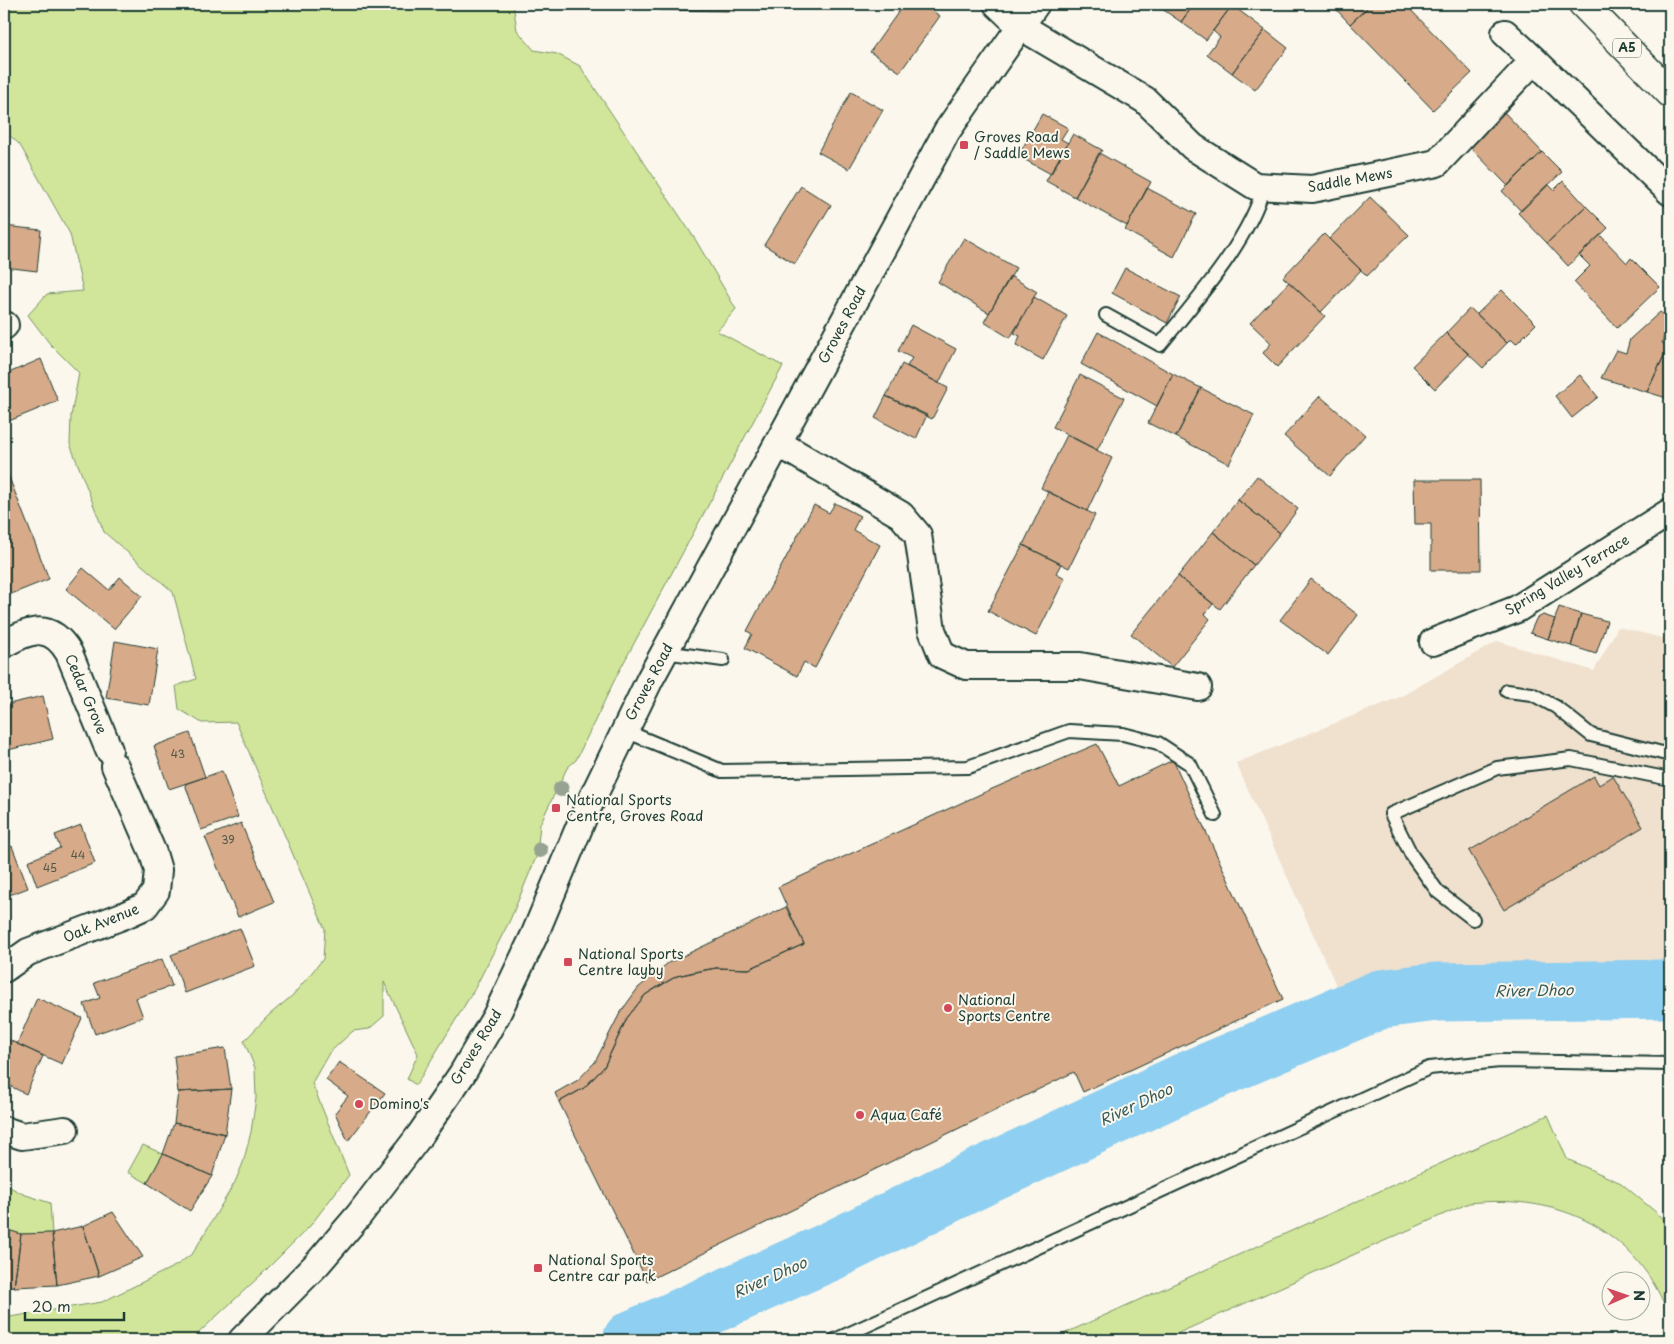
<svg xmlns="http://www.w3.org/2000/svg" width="1674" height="1344" viewBox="0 0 1674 1344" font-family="'Playpen Sans',sans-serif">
  <rect width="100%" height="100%" fill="#fbf7ec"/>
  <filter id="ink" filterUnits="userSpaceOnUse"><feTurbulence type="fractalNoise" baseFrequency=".02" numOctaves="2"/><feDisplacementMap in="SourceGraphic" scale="10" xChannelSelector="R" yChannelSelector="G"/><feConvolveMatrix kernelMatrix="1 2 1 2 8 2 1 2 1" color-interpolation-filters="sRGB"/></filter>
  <g filter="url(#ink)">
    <path fill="#f0e0ce" d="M1618 627 1670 640V965L1434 970 1340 994 1236 763 1400 697 1498 641 1594 671Z"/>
    <path fill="#d1e69a" stroke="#789267" d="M4 4H513L517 30 534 50 557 54 580 66 695 239 736 309 717 331 783 366 617 675 576 760 567 768 540 824 537 855 510 920 474 990 416 1085 407 1079 418 1054 384 982V1016L369 1029 353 1031 329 1053 312 1083 349 1175 310 1226 261 1275 191 1340H4V1318L102 1302 177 1265 193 1253 235 1182 243 1163 251 1132 256 1098 255 1068 244 1041 269 1015 293 995 323 959 325 929 236 722 202 723 179 709 176 686 196 679 173 592 104 532 70 444 71 416 79 373 50 344 28 315 47 294 83 291 70 234 20 145 4 130Z
      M1548 1115 1567 1159 1621 1183 1670 1224V1318C1637 1229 1560 1193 1469 1203L1163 1340H1050Z
      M143 1145 163 1154 147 1183 128 1172Z
      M4 1184 23 1194 50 1203 52 1233 21 1234 4 1229Z"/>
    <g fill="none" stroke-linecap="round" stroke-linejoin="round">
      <path stroke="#8fcff1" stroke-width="59" d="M632 1340 831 1251 977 1179 1183 1083 1381 999 1436 992 1670 989"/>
    </g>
    <path fill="#d7aa89" stroke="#1f3d34" d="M660 4H735V11L660 10Z
      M904 4H922L940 16 900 72 870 52Z
      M1155 4H1194L1181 22Z
      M1194 4H1233L1206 40 1181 22Z
      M1331 4H1371L1350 24Z
      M1371 4H1405L1472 73 1433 110 1350 24Z
      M1232 5 1265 30 1232 73 1207 54 1220 37 1213 31Z
      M1265 30 1288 48 1255 90 1232 73Z
      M851 92 883 110 849 169 818 152Z
      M1503 111 1542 152 1508 186 1468 145Z
      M1042 114 1068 128 1061 139 1068 143 1051 174 1018 156Z
      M1073 134 1102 150 1075 197 1046 181Z
      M1542 152 1562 172 1521 211 1502 191Z
      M1099 153 1151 182 1127 226 1075 197Z
      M1563 181 1586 206 1547 243 1518 213 1548 184 1554 190Z
      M801 186 831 205 795 264 764 245Z
      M1147 188 1196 214 1174 257 1125 230Z
      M1370 197 1409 235 1367 276 1329 239Z
      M1586 206 1608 228 1568 266 1547 243Z
      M4 226 41 230 37 271 4 267Z
      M1324 234 1361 270 1321 312 1283 277Z
      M1600 235 1627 263 1631 258 1660 287 1617 328 1574 282 1590 266 1579 255Z
      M964 238 1016 268 989 313 938 282Z
      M1125 268 1181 297 1167 323 1112 293Z
      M1010 276 1037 292 1010 338 984 322Z
      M1289 282 1325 316 1277 367 1263 353 1271 343 1250 323Z
      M1502 290 1536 324 1516 344 1511 339 1507 343 1477 314Z
      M1034 297 1067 316 1043 360 1016 345 1020 336 1014 333Z
      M1470 308 1507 343 1483 368 1446 333Z
      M1660 312 1670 319 1662 343 1668 347 1647 392 1601 378 1616 350 1626 353 1630 339Z
      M911 325 956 349 939 383 907 366 912 358 898 351Z
      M1098 332 1173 374 1157 406 1081 364Z
      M1446 333 1469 354 1435 389 1412 366Z
      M1670 343V399L1647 392Z
      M41 359 58 401 4 423V375Z
      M902 364 948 388 932 419 886 396Z
      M1173 374 1201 388 1176 437 1148 423Z
      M1080 375 1124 398 1097 450 1053 427Z
      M1580 375 1598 397 1572 418 1555 396Z
      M1201 388 1254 415 1229 464 1176 437Z
      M886 396 927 415 916 439 875 418Z
      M1320 396 1365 435 1330 476 1284 436Z
      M1067 435 1112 458 1087 511 1041 488Z
      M5 467 49 579 9 595 4 580Z
      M1257 476 1298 509 1280 533 1238 500Z
      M1414 480H1480L1481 570H1431V524H1415Z
      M1048 492 1095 515 1069 568 1023 545Z
      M1238 500 1280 533 1254 565 1213 532Z
      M835 503 860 516 853 530 880 545 815 668 804 662 797 676 745 648 752 634 747 631 814 505 829 513Z
      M1213 532 1254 565 1220 609 1178 576Z
      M1023 545 1061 564 1056 573 1065 578 1036 636 988 611Z
      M83 568 109 590 120 577 142 596 114 629 66 589Z
      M1178 576 1213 604 1205 614 1210 619 1172 667 1131 634Z
      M1311 579 1358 615 1328 655 1280 620Z
      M1559 607 1581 614 1571 646 1548 639Z
      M1581 614 1607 621 1596 654 1571 646Z
      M1543 615 1555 619 1548 639 1530 633 1536 619Z
      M115 641 158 649 149 705 106 698Z
      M43 696 53 739 4 751V705Z
      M190 733 205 777 169 789 154 746Z
      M1097 744 1119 786 1173 760 1283 999 1083 1092 1074 1072 647 1281 559 1102 584 1088 604 1067 627 1018 645 995 677 976 716 968 749 969 804 944 778 887 985 792Z
      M222 771 238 817 201 830 185 784Z
      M1594 776 1599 785 1613 776 1643 827 1504 910 1469 851Z
      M241 823 274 902 238 917 205 837Z
      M81 825 95 863 37 886 28 861 60 848 55 835Z
      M12 846 28 888 4 897V850Z
      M786 907 804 944 749 969 716 968 698 971 677 976 659 986 645 995 627 1018 604 1067 584 1088 559 1102 555 1093 578 1080 595 1062 620 1013 638 988 668 963Z
      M240 928 255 966 185 993 171 955Z
      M162 959 172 986 136 998 143 1017 95 1034 84 1004 100 998 94 983Z
      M37 998 82 1018 62 1064 17 1044Z
      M5 1038 43 1056 26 1094 4 1083Z
      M225 1048 231 1089 178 1092 174 1056Z
      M339 1062 385 1093 348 1141 335 1113 348 1096 326 1080Z
      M231 1089 225 1134 174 1123 178 1092Z
      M174 1123 225 1134 212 1176 163 1154Z
      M163 1154 212 1176 190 1211 147 1183Z
      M113 1212 143 1257 99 1276 83 1226Z
      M83 1226 99 1276 57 1285 52 1233Z
      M4 1229 21 1234 14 1287 4 1284Z
      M52 1233 57 1285 14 1287 21 1234Z"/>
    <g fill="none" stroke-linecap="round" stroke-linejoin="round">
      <defs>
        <path id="lane" d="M1106 315 1160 345C1196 300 1249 241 1264 186
          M664 652 723 660
          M1507 691 1532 694 1556 707 1591 735 1670 755
          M623 730 722 771 968 767 1069 731 1123 734 1158 743 1190 764 1215 815
          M1473 919 1438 892 1412 856 1391 814 1497 768 1571 759 1670 779
          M835 1340 1429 1068 1500 1061 1670 1064"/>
        <path id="street" d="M997 4 1020 26 1145 100 1193 147 1255 186 1312 189 1437 163 1534 60 1670 192
          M1505 33 1534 60
          M4 326 5 325
          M778 443 901 515 918 535 932 630 942 655 966 666H1080L1198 687
          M1433 642 1517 609 1670 512
          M4 644C30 629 51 622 69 653L109 750
          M4 969 28 952 125 915 145 906 156 891 158 870 153 853 115 766
          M4 1130 22 1136 65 1130
          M242 1340 318 1263 359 1215 420 1135 462 1074 496 1016 534 936 586 811 650 679 947 131 1036 4"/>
        <path id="highway" d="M1583 4 1670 93"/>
      </defs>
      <use href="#lane" stroke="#1f3d34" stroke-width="16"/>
      <use href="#street" stroke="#1f3d34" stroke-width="30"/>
      <use href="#highway" stroke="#1f3d34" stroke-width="31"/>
      <use href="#lane" stroke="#fbf7ec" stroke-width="12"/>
      <use href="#street" stroke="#fbf7ec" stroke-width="26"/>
      <use href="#highway" stroke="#fbf7ec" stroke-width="28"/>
    </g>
    <g fill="#96a392">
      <circle cx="561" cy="789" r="8"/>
      <circle cx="540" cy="850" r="8"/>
    </g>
  </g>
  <g fill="#d1495b" stroke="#fbf7ec" stroke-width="2">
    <rect x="959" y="140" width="10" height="10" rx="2.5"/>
    <rect x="551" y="803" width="10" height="10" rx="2.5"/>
    <rect x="563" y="957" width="10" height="10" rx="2.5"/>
    <circle cx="948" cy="1008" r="5"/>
    <circle cx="359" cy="1104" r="5"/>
    <circle cx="860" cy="1115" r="5"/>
    <rect x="533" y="1263" width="10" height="10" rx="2.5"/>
  </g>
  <g text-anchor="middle" stroke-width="4" stroke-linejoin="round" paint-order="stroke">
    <g font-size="11" fill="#4d5849">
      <text x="178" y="758">43</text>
      <text x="228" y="844">39</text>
      <text x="78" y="859">44</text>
      <text x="50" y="872">45</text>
    </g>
    <rect fill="#fbf7ec" stroke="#61756b" stroke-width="1" x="1613" y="38.5" width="28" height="19" rx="4"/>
    <g font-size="12" font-weight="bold" fill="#1f3d34">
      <text x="1627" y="52">A5</text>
    </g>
    <g font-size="14" fill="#1f3d34" stroke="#fbf7ec" text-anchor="start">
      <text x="974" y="142">Groves Road<tspan x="974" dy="16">/ Saddle Mews</tspan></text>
      <text x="566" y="805">National Sports<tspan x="566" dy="16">Centre, Groves Road</tspan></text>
      <text x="578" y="959">National Sports<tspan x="578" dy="16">Centre layby</tspan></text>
      <text x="958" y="1005">National<tspan x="958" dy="16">Sports Centre</tspan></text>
      <text x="369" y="1109">Domino's</text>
      <text x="870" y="1120">Aqua Café</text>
      <text x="548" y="1265">National Sports<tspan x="548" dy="16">Centre car park</tspan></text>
    </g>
    <g font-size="14" fill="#1f3d34" stroke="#fbf7ec">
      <text transform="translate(1350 180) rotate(-10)" y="5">Saddle Mews</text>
      <text transform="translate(842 325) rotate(-62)" y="5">Groves Road</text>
      <text transform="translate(1567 575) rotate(-31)" y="5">Spring Valley Terrace</text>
      <text transform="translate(649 682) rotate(-62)" y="5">Groves Road</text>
      <text transform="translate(86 694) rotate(67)" y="5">Cedar Grove</text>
      <text transform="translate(101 923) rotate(-22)" y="5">Oak Avenue</text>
      <text transform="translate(476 1047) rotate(-59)" y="5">Groves Road</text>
    </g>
    <g font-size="15" font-style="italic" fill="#355a5a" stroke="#fbf7ec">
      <text transform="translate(1534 991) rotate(-1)" y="5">River Dhoo</text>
      <text transform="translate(1136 1105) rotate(-25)" y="5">River Dhoo</text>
      <text transform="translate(770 1278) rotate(-24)" y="5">River Dhoo</text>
    </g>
  </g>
  <rect width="1674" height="1344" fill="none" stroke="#fbf7ec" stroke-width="20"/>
  <rect x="10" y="10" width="1654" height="1324" fill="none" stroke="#1f3d34" stroke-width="2" filter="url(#ink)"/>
  <g transform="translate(1626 1296) rotate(88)"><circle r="24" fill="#fbf7ec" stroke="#a3ada2"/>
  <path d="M0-4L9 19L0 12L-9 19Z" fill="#d1495b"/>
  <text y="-8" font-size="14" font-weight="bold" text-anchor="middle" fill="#1f3d34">N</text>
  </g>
  <path d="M25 1312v8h99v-8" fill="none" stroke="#1f3d34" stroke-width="2.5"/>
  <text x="32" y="1312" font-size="15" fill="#1f3d34" stroke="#fbf7ec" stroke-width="4" paint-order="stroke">20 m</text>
</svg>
